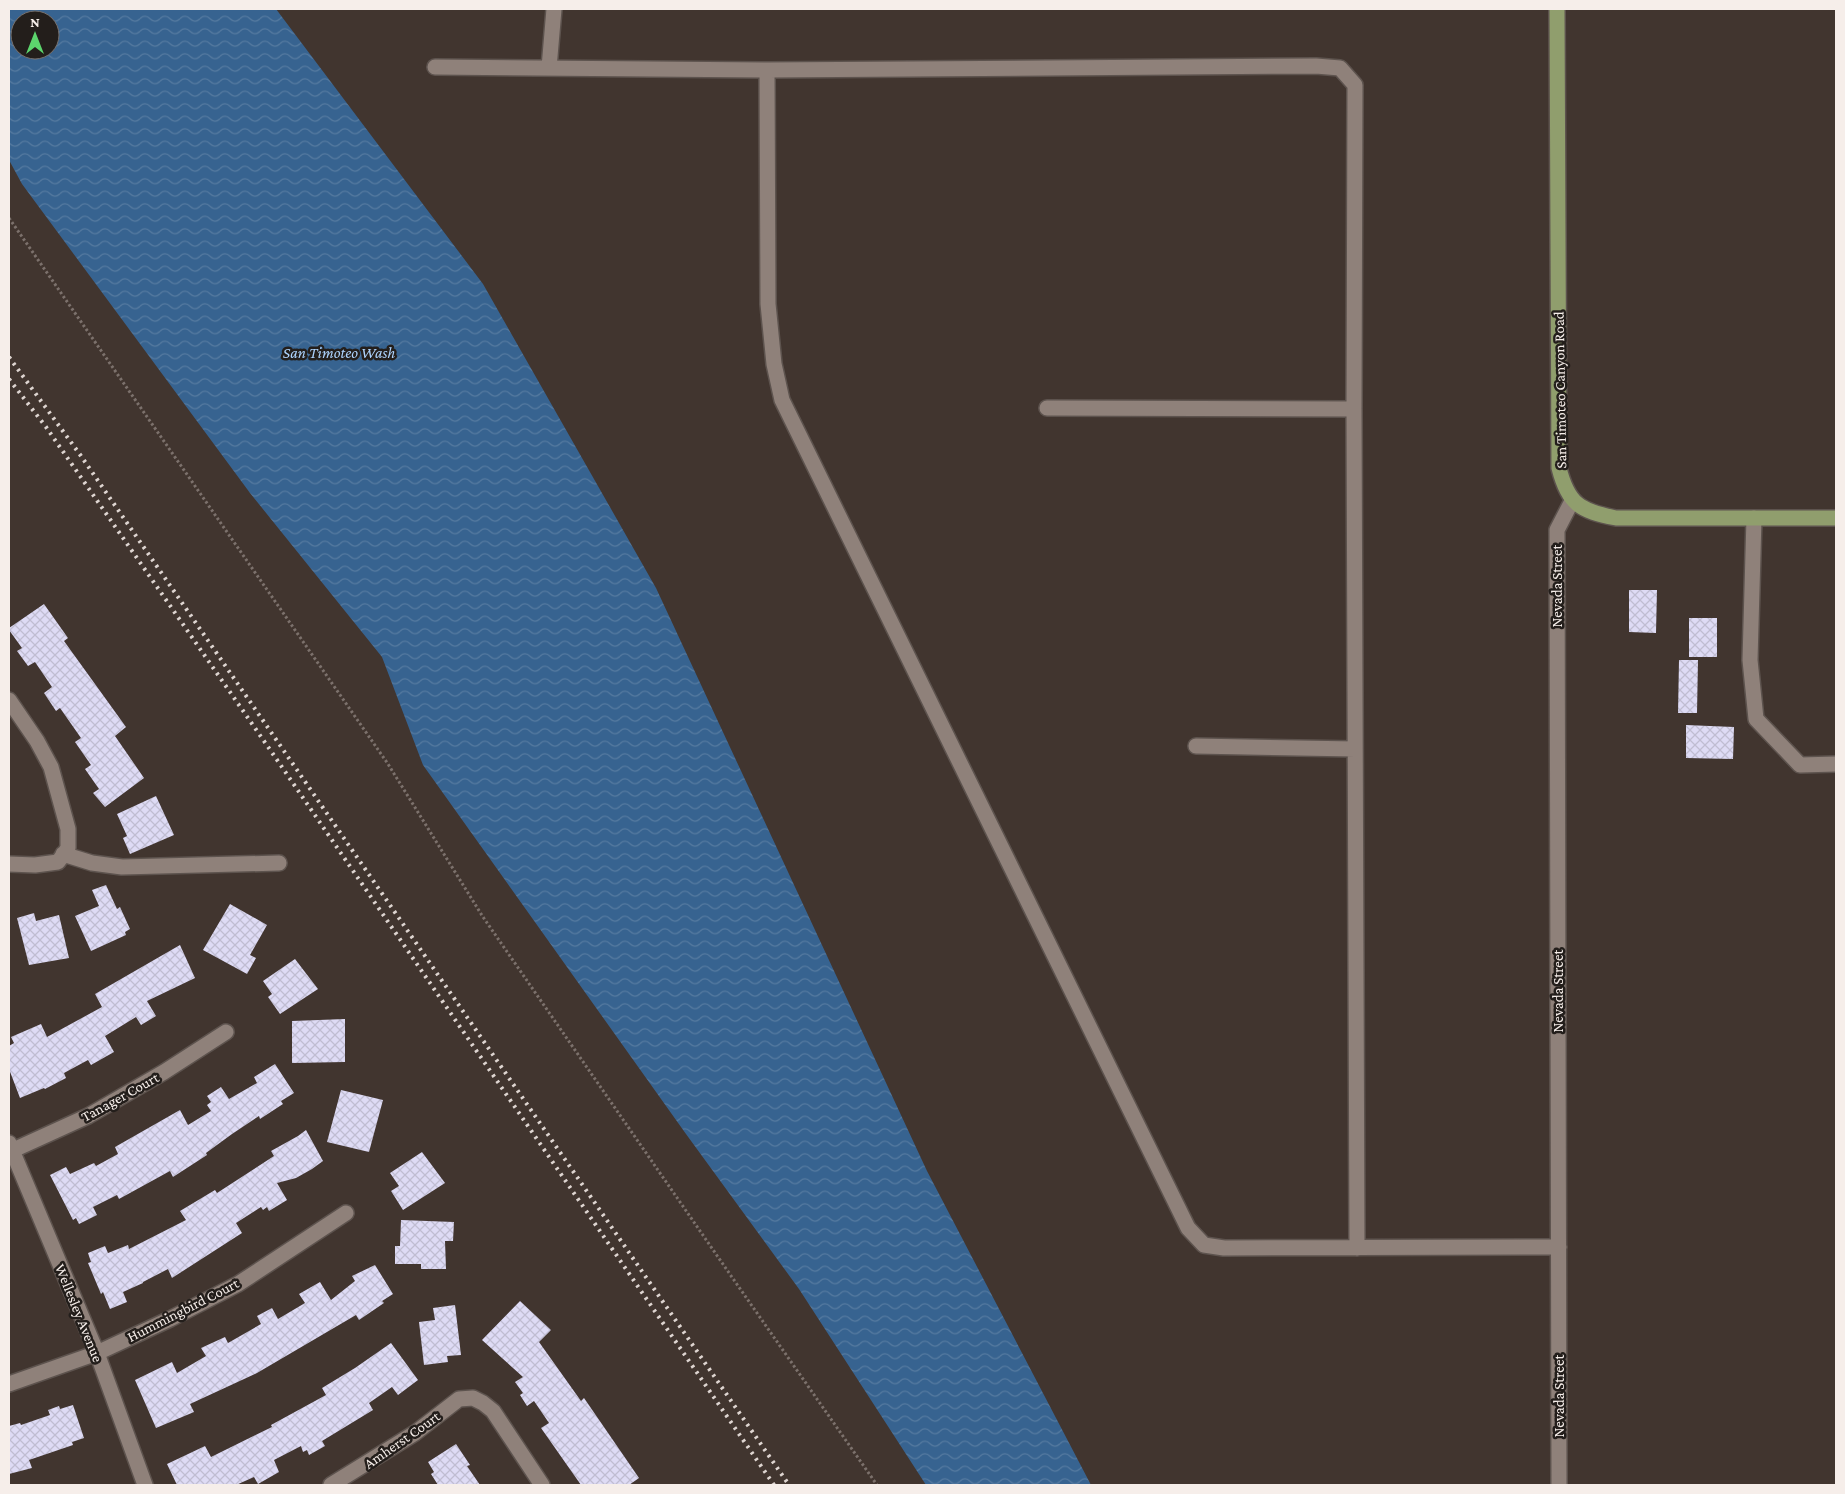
<svg xmlns="http://www.w3.org/2000/svg" width="1845" height="1494" viewBox="0 0 1845 1494" font-family="'Crimson Pro',serif">
  <defs>
    <pattern id="water-waves" width="16" height="10" patternUnits="userSpaceOnUse" patternTransform="scale(1.25)"><rect width="16" height="10" fill="#376390"/><path d="M0 5q4-4 8 0t8 0" fill="none" stroke="#557aa0"/></pattern>
    <pattern id="building-cross-hatch" width="8" height="8" patternUnits="userSpaceOnUse" patternTransform="scale(1.25)"><rect width="8" height="8" fill="#dedbf5"/><path d="M0 0l8 8M0 8l8-8" fill="none" stroke="#c0bdd2"/></pattern>
  </defs>
  <rect width="100%" height="100%" fill="#41352f"/>
  <path fill="url(#water-waves)" fill-rule="evenodd" d="M9 9H276L483 284 656 588 927 1171 1091 1485H926L799 1289 686 1134 423 765 382 657 250 493 22 184 9 160ZM20 20H50V50H20Z"/>
  <path fill="url(#building-cross-hatch)" d="M1629 590H1657L1656 633 1629 632Z
    M44 604 68 638 64 641 126 727 115 736 144 778 105 807 93 793 99 789 85 769 91 765 75 742 81 738 60 708 56 711 44 693 52 687 35 662 28 666 17 651 22 648 9 630V628Z
    M1689 618H1717V657H1689Z
    M1679 660H1698L1697 713H1678Z
    M1686 725 1734 727 1733 759 1686 758Z
    M156 796 174 835 130 854 123 838 127 836 117 814Z
    M106 885 117 909 120 907 130 929 125 932 126 935 91 951 75 916 99 906 92 890Z
    M230 904 267 925 250 955 256 958 247 974 203 950Z
    M34 913 36 921 59 915 69 958 29 965 17 918Z
    M180 945 195 978 147 1001 156 1016 141 1025 136 1017 105 1036 114 1052 91 1065 88 1060 64 1073 66 1078 45 1089 44 1088 20 1098 9 1069V1046L14 1043 11 1037 41 1024 47 1037 102 1007 95 994Z
    M295 959 318 989 280 1014 268 997 272 994 263 981Z
    M345 1019V1062L292 1063V1021Z
    M275 1064 294 1093 281 1101 283 1104 260 1119 259 1116 232 1134 206 1153 207 1155 173 1177 170 1171 119 1199 117 1195 93 1207 97 1215 79 1224 76 1218 73 1220 50 1175 66 1167 70 1174 94 1163 96 1166 118 1154 115 1147 180 1110 188 1125 211 1111 207 1105 211 1102 207 1096 221 1087 229 1099 257 1083 254 1077Z
    M341 1090 383 1100 369 1152 327 1142Z
    M306 1130 323 1161 312 1169 296 1178 277 1183 287 1200 269 1211 267 1207 263 1210 261 1207 236 1223 242 1233 172 1278 168 1269 143 1282V1283L123 1292 127 1302 110 1309 103 1292 101 1294 88 1263 91 1262 88 1253 105 1246 108 1253 128 1245 129 1249 186 1220 180 1211 215 1190 217 1193 274 1156 271 1151 298 1136Z
    M422 1152 445 1183 403 1210 391 1191 399 1186 390 1173Z
    M401 1220 454 1222 453 1241H445L446 1269H421V1264H395V1246H400Z
    M375 1265 393 1294 382 1301 384 1303 359 1320 356 1315 257 1373 190 1404 194 1412 156 1428 135 1380 172 1362 177 1373 206 1356 201 1348 225 1337 228 1343 261 1324 257 1316 272 1308 278 1319 305 1303 299 1294 320 1282 331 1300 355 1281 352 1276Z
    M520 1301 551 1330 539 1342 581 1401 584 1398 639 1478 629 1485H581L541 1428 549 1423 534 1401 527 1406 520 1395 523 1393 515 1382 523 1377 482 1340Z
    M455 1305 461 1355 447 1356 448 1362 424 1365 419 1322 435 1320 433 1308Z
    M391 1343 418 1380 398 1395 392 1387 369 1403 373 1410 322 1441 325 1446 309 1455 307 1450 303 1452 301 1446 274 1460 279 1472 258 1484 254 1477 236 1485H177L167 1464 205 1446 211 1457 272 1427 271 1425 326 1395 322 1388 355 1368Z
    M73 1405 84 1438 72 1442 73 1445 29 1460 32 1468 9 1474V1426L20 1423 21 1425 50 1415 48 1410 59 1406 60 1409Z
    M456 1444 470 1465 467 1466 480 1485H438L431 1474 434 1472 428 1462Z"/>
  <g fill="none" stroke-linecap="round" stroke-linejoin="round">
    <defs>
      <path id="minor" d="M435 67 767 70 768 304 774 364 782 400 1188 1228 1204 1245 1224 1248 1559 1247
        M549 68 554 9
        M767 70 1316 66 1340 68 1355 85 1354 409 1357 1248
        M1047 408 1354 409
        M1754 518 1750 660 1756 719 1800 765 1836 764
        M9 700 37 741 51 767 68 829V848L58 862 35 865 9 864
        M1196 746 1355 749
        M63 854 92 863 122 867 279 863
        M9 1143 97 1353 145 1485
        M9 1152 88 1116 164 1072 226 1032
        M9 1384 97 1353 170 1319 238 1284 346 1213
        M331 1485 415 1433 459 1399 473 1398 483 1403 493 1411 542 1485
        M1559 1485 1557 530 1572 501"/>
      <path id="major" d="M1557 9 1559 468C1568 504 1580 511 1616 518H1836"/>
    </defs>
    <use href="#minor" stroke="#5d534e" stroke-width="18"/>
    <use href="#major" stroke="#5d534e" stroke-width="18"/>
    <path stroke="#7c716c" stroke-width="3" stroke-dasharray="2.5 2.5" stroke-linecap="butt" d="M9 218 388 764 483 917 727 1270 877 1485"/>
    <use href="#minor" stroke="#8f817a" stroke-width="15"/>
    <use href="#major" stroke="#909e6d" stroke-width="15"/>
    <path stroke="#ded5d1" stroke-width="4" stroke-dasharray="2.5 5" stroke-linecap="butt" d="M9 357 81 456 789 1485
      M9 379 46 427 273 754 774 1485"/>
  </g>
  <g text-anchor="middle" stroke-width="5" stroke-linejoin="round" paint-order="stroke">
    <g font-size="15" fill="#f6eeea" stroke="#231e1b">
      <text transform="translate(1560 390) rotate(-91)" y="5">San Timoteo Canyon Road</text>
      <text transform="translate(1557 586) rotate(-90)" y="5">Nevada Street</text>
      <text transform="translate(1558 991) rotate(-90)" y="5">Nevada Street</text>
      <text transform="translate(120 1097) rotate(-29)" y="5">Tanager Court</text>
      <text transform="translate(183 1310) rotate(-27)" y="5">Hummingbird Court</text>
      <text transform="translate(79 1313) rotate(68)" y="5">Wellesley Avenue</text>
      <text transform="translate(1559 1396) rotate(-90)" y="5">Nevada Street</text>
      <text transform="translate(402 1440) rotate(-35)" y="5">Amherst Court</text>
    </g>
    <g font-size="16" font-style="italic" fill="#add3fd" stroke="#231e1b">
      <text x="339" y="358">San Timoteo Wash</text>
    </g>
  </g>
  <rect width="1845" height="1494" fill="none" stroke="#f6eeea" stroke-width="20"/>
  <g transform="translate(35 35)"><circle r="24" fill="#231e1b" stroke="#77716e"/>
  <path d="M0-4L9 19L0 12L-9 19Z" fill="#5cd56d"/>
  <text y="-8" font-size="14" font-weight="bold" text-anchor="middle" fill="#f6eeea">N</text>
  </g>
</svg>
